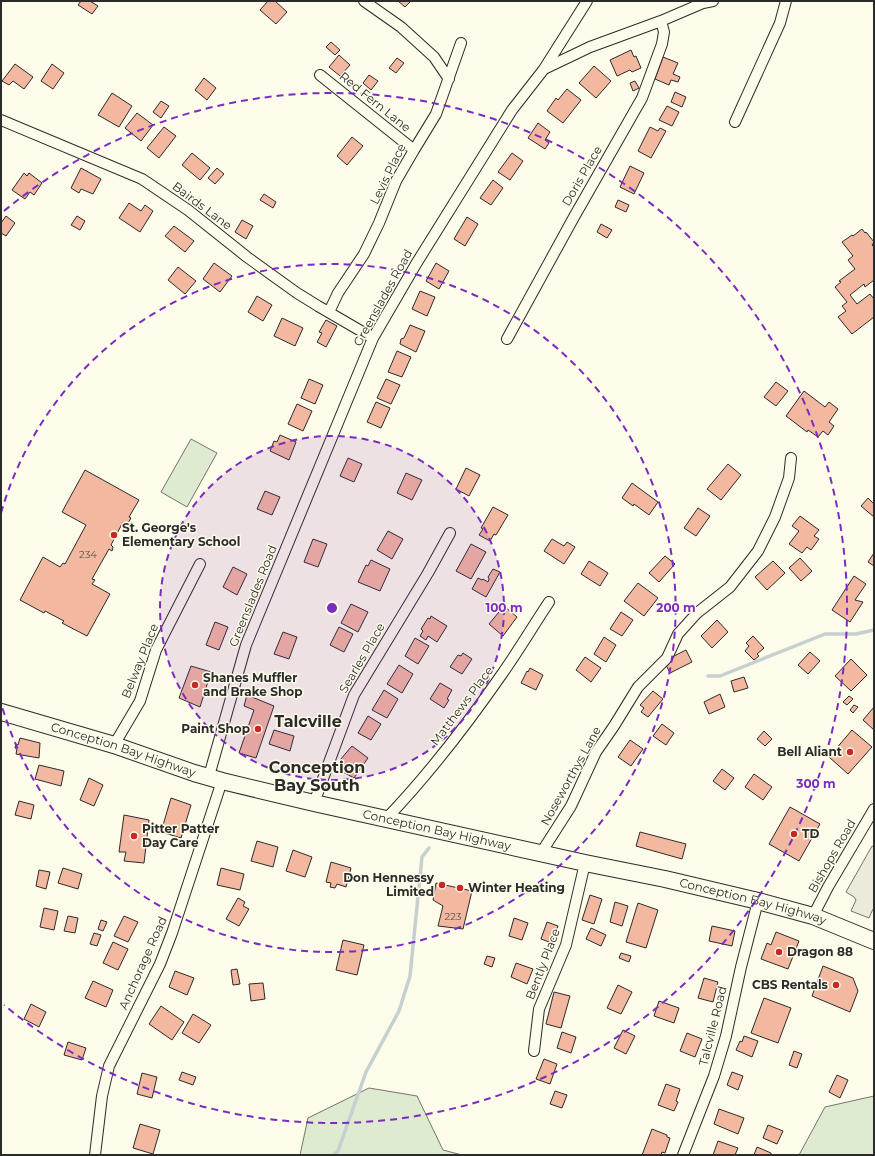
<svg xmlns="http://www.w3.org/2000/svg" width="875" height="1156" viewBox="0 0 875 1156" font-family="Montserrat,sans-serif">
  <rect width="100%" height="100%" fill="#fdfbea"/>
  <path fill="#deebd1" stroke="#74746e" d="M191 439 217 453 187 507 161 492Z
    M369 1088 417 1096 443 1150 462 1155H300L308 1118Z
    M874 1096V1155H799L825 1107Z"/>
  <path fill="#eceadb" stroke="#74746e" d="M872 846 874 847V910L873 909 869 918 851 911 856 900 854 897 846 892Z"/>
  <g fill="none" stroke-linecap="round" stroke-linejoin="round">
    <path stroke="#c7d0d0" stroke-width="3.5" d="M708 676H720L825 634H856L874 630
      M333 1155 338 1151 366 1072 399 1011 410 976 422 857 429 848"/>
  </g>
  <path fill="#f2b8a0" stroke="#2b2b2b" d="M81 1H90L98 6 92 14 78 5Z
    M268 1H275L287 12 276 24 260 10Z
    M398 1H411L405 7Z
    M331 42 340 50 335 55 326 47Z
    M631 50 634 57 636 56 641 68 632 72 630 70 617 76 610 60Z
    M339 55 350 65 340 76 329 67Z
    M663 57 678 63 673 74 680 77 678 82 671 80 669 85 655 79Z
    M397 58 404 63 396 73 389 68Z
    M15 64 33 77 24 89 13 81 9 85 2 81Z
    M52 64 64 73 53 89 41 81Z
    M594 66 611 81 596 98 579 83Z
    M369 75 378 81 371 90 363 83Z
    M204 78 216 88 207 100 195 90Z
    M635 81 639 88 633 91 630 83Z
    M567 89 581 100 563 123 547 111 556 98 558 100Z
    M675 92 686 97 682 107 671 102Z
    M112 93 132 106 119 127 98 115Z
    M161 101 169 106 161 118 153 112Z
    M667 106 679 112 672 126 659 120Z
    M137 113 153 125 141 141 125 128Z
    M538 123 550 132 545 140 549 143 545 149 528 138Z
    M164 127 176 136 159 158 147 148Z
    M650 127 658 131 660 128 666 131 651 158 638 151Z
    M352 137 363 146 347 165 337 156Z
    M192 153 210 168 200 180 182 165Z
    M512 153 523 161 510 180 498 172Z
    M630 166 644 173 634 194 620 187Z
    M81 168 101 179 93 194 81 189 79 193 71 188Z
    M217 168 224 174 215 184 208 178Z
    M24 173 27 176 29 173 42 183 34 195 30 192 25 199 12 190Z
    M493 180 503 188 491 205 480 198Z
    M264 194 276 202 273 208 260 200Z
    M618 200 629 205 626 212 615 207Z
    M129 203 141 211 145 205 153 211 140 232 119 218Z
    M6 216 15 223 6 236 1 233V223Z
    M77 216 85 221 80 230 71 225Z
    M467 217 478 224 465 246 454 239Z
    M242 220 253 226 246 239 235 232Z
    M601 224 612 230 607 238 597 232Z
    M174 226 194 241 185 252 165 236Z
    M862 229 865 233 866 232 874 242 872 245 874 247V280L865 287 864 284 850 295 857 304 870 294 874 299V317L852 334 838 317 846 311 842 306 847 302 835 287 841 282 839 281 855 269 848 260 853 256 842 242 852 235 853 236Z
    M214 263 232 276 220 292 203 279Z
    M436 263 449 271 439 289 426 281Z
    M178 267 196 281 185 294 168 280Z
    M420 291 435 297 427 316 412 309Z
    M257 296 272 305 263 321 248 312Z
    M282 318 303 328 295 346 274 336Z
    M326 320 337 326 326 347 317 342 322 333 319 332Z
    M410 325 425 331 416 352 400 344 401 339 404 338Z
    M397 351 411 357 402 377 388 372Z
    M309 379 323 385 315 404 301 398Z
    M386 379 400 385 391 404 377 398Z
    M776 382 788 391 776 406 764 397Z
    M804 391 825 407 829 402 838 409 829 422 834 426 828 435 823 431 818 437 808 430 807 432 786 416Z
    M376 402 390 408 381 428 367 422Z
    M297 404 312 411 303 431 288 424Z
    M280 435 296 442 289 460 270 451 274 441 277 442Z
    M348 458 362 464 354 482 340 476Z
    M728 464 741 475 721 500 707 489Z
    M466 468 480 475 469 496 456 489Z
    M85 470 139 500 129 517 131 518 127 525 123 522 111 545 113 547 112 551 109 549 92 579 95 580 92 584 110 594 87 636 62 623 64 621 62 620 45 611 44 613 20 600 43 557 60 567 63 563 65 564 86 525 62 512Z
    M406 473 422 480 412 500 397 493Z
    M632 483 658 502 649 515 634 504 633 506 622 498Z
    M265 491 280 497 272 515 257 509Z
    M868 498 874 504V517L861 506Z
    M493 507 508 515 496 535 494 534 490 541 479 535 483 529 481 528Z
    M698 508 710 516 696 536 684 528Z
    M800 516 819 530 814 536 819 539 811 550 807 547 802 553 789 544 799 531 792 526Z
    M388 531 403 539 392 559 377 550Z
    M313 539 327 544 318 567 304 562Z
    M552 539 564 546 567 542 575 547 564 564 544 551Z
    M471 544 486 552 471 579 456 571Z
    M874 553V566L868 562Z
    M665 556 675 564 659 582 649 573Z
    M800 558 812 571 801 581 789 568Z
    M371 560 390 569 380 591 358 582 366 565 368 566Z
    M589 561 608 573 600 586 581 574Z
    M773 561 785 573 767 590 755 577Z
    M233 567 247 574 237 595 223 587Z
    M493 569 500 572 486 597 472 589 478 578 482 580 483 579 488 582 489 579 488 577Z
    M854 576 866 584 855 600 863 602 850 622 832 610Z
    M638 583 658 598 644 616 624 601Z
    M351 604 368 612 358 632 341 623Z
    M504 606 517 617 503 636 489 624Z
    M621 612 633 620 622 636 610 629Z
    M431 616 447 626 437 642 428 636 426 640 420 636 423 631 421 629 428 618 430 619Z
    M717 620 728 632 712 648 701 636Z
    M215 622 228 627 219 650 206 645Z
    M339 627 353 634 344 652 330 645Z
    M283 632 297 637 289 659 274 654Z
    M753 636 764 648 757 654 759 656 754 660 745 651 749 646 746 643Z
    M604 637 616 645 606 662 594 654Z
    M415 638 429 646 418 664 405 656Z
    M686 650 692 662 670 673 664 661Z
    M810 652 820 661 808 674 798 665Z
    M463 653 472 659 462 674 450 667 458 655 461 656Z
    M585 657 601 668 591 682 576 670Z
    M851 659 867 675 851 691 835 676Z
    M399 665 413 674 402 693 387 684Z
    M191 666 211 672 200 707 179 698Z
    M530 668 543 675 536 690 521 683 527 671 528 672Z
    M744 677 748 688 734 692 731 681Z
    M440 683 452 690 447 699 449 700 444 708 430 699Z
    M384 690 398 699 387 718 372 710Z
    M653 691 663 699 648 717 641 712 644 708 640 705Z
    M720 694 725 707 709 714 704 702Z
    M247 695 274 706 256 758 239 753 254 710 244 706Z
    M849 696 853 699 847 705 843 702Z
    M854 705 858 707 853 713 850 710Z
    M874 707V730L863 720Z
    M368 716 381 724 371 740 358 733Z
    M662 724 674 733 666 745 653 736Z
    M274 730 294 736 290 751 269 744Z
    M852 730 872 747 848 774 829 757Z
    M764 731 772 739 765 746 757 739Z
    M20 738 40 743 39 758 16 754 17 749 15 748 16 744 18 745Z
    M630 740 643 749 631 766 618 757Z
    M352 746 368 758 354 778 341 771 340 760Z
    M39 765 64 771 61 786 35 779Z
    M722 769 734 778 725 790 713 781Z
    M754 774 772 787 763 800 745 787Z
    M89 778 103 785 94 806 80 800Z
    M171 798 191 805 181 838 161 832Z
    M19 801 34 805 31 819 15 815Z
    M790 807 820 824 799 861 769 844Z
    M124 815 149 820 144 863 124 861 126 852H119Z
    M640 832 686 844 682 859 636 846Z
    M257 841 278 847 273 867 251 861Z
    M293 850 312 857 305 877 286 871Z
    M331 862 351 868 346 887 337 884 335 888 330 887 331 883 326 882Z
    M63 868 82 874 78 889 58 883Z
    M221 868 244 874 240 890 217 885Z
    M39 870 50 872 46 889 36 886Z
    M436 883 472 891 463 929 438 926 443 906 433 900Z
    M590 895 602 899 594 924 582 920Z
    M238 898 245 902 243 906 249 909 239 926 226 919Z
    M615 902 628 906 622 926 610 922Z
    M638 903 658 910 646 948 626 942Z
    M44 908 58 911 54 930 40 927Z
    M68 916 78 918 75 933 64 931Z
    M124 916 138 922 128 942 114 936Z
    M514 918 528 923 522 940 509 936Z
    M101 920 107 922 103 931 98 929Z
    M547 922 558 926 552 943 541 939Z
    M712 926 735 931 732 946 709 941Z
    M591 928 606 935 601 946 586 939Z
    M776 932 799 941 788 969 761 959 767 943 771 945Z
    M94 933 101 935 97 946 90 944Z
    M343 940 364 945 357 975 336 970Z
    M113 942 128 949 118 970 103 963Z
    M621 953 631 956 629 962 619 958Z
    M487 956 495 958 492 967 484 964Z
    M516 963 533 969 527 984 511 977Z
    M823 966 853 978 858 991 850 1012 812 996Z
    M237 969 240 984 233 985 231 970Z
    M175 971 194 978 187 995 169 987Z
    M704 978 718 982 713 1002 698 998Z
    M93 981 113 990 106 1007 85 998Z
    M263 983 265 999 251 1001 249 984Z
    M618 985 632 992 621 1014 607 1008Z
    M554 992 570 996 561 1028 546 1024Z
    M764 998 791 1008 778 1043 751 1033Z
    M659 1001 679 1008 674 1023 654 1016Z
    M31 1004 46 1012 39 1027 24 1019Z
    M161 1006 184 1022 172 1040 149 1024Z
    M193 1014 211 1025 199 1043 182 1033Z
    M623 1030 635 1036 626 1054 614 1048Z
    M562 1032 576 1037 571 1053 557 1048Z
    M687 1033 702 1039 695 1057 680 1051Z
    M744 1036 758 1041 752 1057 736 1050 740 1041 742 1042Z
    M68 1042 86 1048 82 1060 64 1055Z
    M794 1051 802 1054 797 1068 789 1065Z
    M544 1059 557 1064 550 1084 536 1079Z
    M182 1072 196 1077 193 1085 179 1080Z
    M732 1072 743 1076 738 1090 727 1085Z
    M142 1073 157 1077 152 1098 137 1094Z
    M837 1075 848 1080 840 1098 829 1092Z
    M666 1084 680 1089 676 1101 678 1102 674 1111 658 1105Z
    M555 1091 567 1095 562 1108 550 1104Z
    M719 1109 744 1118 738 1134 714 1124Z
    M140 1124 160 1130 153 1154 133 1148Z
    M768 1125 783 1131 777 1144 763 1138Z
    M652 1129 667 1135V1137L670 1138 665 1153 662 1152 661 1155H642Z
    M718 1141 738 1148 735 1155H713Z
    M757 1147 771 1153V1155H754Z"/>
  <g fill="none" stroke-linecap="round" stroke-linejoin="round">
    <defs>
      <path id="street" d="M364 1 401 27 434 57 449 79
        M544 69 587 1
        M320 75 414 150
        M1 120 142 179 188 210 247 257 297 293 318 306 373 338
        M735 122 780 23 786 1
        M329 312 338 293 364 254 379 223 396 181 414 150 436 114 461 43
        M507 339 574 217 642 98 662 44 664 32 661 21
        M114 745 140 701 156 650 200 564
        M209 776 246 645 373 338 416 264 512 110 544 69 590 47 661 21 703 3 713 1
        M314 803 354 695 428 573 450 533
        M386 819C428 775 468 723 502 674 519 650 533 626 549 602
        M541 853 571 806 596 752 614 726 638 687 667 658 678 634 697 613 730 587 758 551 775 517 789 478 791 458
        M813 916 828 887 874 809
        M534 1051 539 1009 566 945 585 863
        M95 1155 102 1096 109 1066 160 964 172 933 222 781
        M683 1155 714 1076 726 1036 741 967 758 901"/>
      <g id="primary">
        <path id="s1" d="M1 712 114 745 194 773 222 781 314 803 585 863 665 879 758 901 813 916 874 941"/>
      </g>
    </defs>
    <use href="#street" stroke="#2b2b2b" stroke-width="12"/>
    <use href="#primary" stroke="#2b2b2b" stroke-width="18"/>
    <use href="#street" stroke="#fdfbea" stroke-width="10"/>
    <use href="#primary" stroke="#fdfbea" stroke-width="16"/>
  </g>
  <circle cx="332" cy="608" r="172" fill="#7b2cbf" fill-opacity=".12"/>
  <g fill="none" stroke="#7b2cbf" stroke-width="2" stroke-dasharray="7 5">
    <circle cx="332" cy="608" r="172"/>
    <path d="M1 513A344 344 0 1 1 1 703"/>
    <path d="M4 211A515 515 0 1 1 4 1005"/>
  </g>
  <g fill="#c62828" stroke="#fdfbea" stroke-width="1.5">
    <circle cx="114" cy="535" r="4"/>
    <circle cx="195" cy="685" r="4"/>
    <circle cx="258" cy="729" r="4"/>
    <circle cx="850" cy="752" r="4"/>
    <circle cx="794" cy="834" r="4"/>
    <circle cx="134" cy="836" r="4"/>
    <circle cx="442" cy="885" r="4"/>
    <circle cx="460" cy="888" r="4"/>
    <circle cx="779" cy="952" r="4"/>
    <circle cx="836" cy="985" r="4"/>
  </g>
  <g text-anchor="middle" stroke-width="3" stroke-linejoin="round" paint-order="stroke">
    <g font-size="10" fill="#5d4e48">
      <text x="88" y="558">234</text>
      <text x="453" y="920">223</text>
    </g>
    <g font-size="12" fill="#2b2b2b" stroke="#fdfbea">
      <text transform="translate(375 102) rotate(39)" y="4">Red Fern Lane</text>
      <text transform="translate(388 174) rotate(-64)" y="4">Levis Place</text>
      <text transform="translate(582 176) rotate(-60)" y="4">Doris Place</text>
      <text transform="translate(202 206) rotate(37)" y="4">Bairds Lane</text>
      <text transform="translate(383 298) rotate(-61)" y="4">Greenslades Road</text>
      <text transform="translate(253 596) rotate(-68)" y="4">Greenslades Road</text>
      <text transform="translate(362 658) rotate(-60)" y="4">Searles Place</text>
      <text transform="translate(140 661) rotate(-68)" y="4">Belway Place</text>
      <text transform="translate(462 706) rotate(-53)" y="4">Matthews Place</text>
      <text dy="4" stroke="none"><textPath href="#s1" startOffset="128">Conception Bay Highway</textPath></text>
      <text transform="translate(571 776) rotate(-61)" y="4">Noseworthys Lane</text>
      <text dy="4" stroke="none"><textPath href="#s1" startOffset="452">Conception Bay Highway</textPath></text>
      <text transform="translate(832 856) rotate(-60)" y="4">Bishops Road</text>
      <text dy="4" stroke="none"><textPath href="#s1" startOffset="776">Conception Bay Highway</textPath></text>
      <text transform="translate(143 963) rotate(-66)" y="4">Anchorage Road</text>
      <text transform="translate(543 964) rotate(-69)" y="4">Bently Place</text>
      <text transform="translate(713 1026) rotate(-76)" y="4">Talcville Road</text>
    </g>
    <g font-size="12" font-weight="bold" fill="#2b2b2b" stroke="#fdfbea" text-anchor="start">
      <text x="122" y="532">St. George's<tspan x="122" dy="14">Elementary School</tspan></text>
      <text x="203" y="682">Shanes Muffler<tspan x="203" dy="14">and Brake Shop</tspan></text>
      <text x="250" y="733" text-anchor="end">Paint Shop</text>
      <text x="842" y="756" text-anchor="end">Bell Aliant</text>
      <text x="142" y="833">Pitter Patter<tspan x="142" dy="14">Day Care</tspan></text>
      <text x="802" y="838">TD</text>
      <text x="434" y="882" text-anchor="end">Don Hennessy<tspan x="434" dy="14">Limited</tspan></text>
      <text x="468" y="892">Winter Heating</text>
      <text x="787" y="956">Dragon 88</text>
      <text x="828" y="989" text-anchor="end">CBS Rentals</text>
    </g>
    <g font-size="16" font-weight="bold" fill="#2b2b2b" stroke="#fdfbea">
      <text x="308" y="727">Talcville</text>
      <text x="317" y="773">Conception<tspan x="317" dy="18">Bay South</tspan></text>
    </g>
  </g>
  <circle cx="332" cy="608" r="6" fill="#7b2cbf" stroke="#fdfbea" stroke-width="2"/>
  <g font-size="12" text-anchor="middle" font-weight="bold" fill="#7b2cbf" stroke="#fdfbea" stroke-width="3" stroke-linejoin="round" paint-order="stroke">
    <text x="504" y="612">100 m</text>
    <text x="676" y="612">200 m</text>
    <text x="816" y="788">300 m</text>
  </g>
  <rect width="875" height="1156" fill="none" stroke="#2b2b2b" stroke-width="4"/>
</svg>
